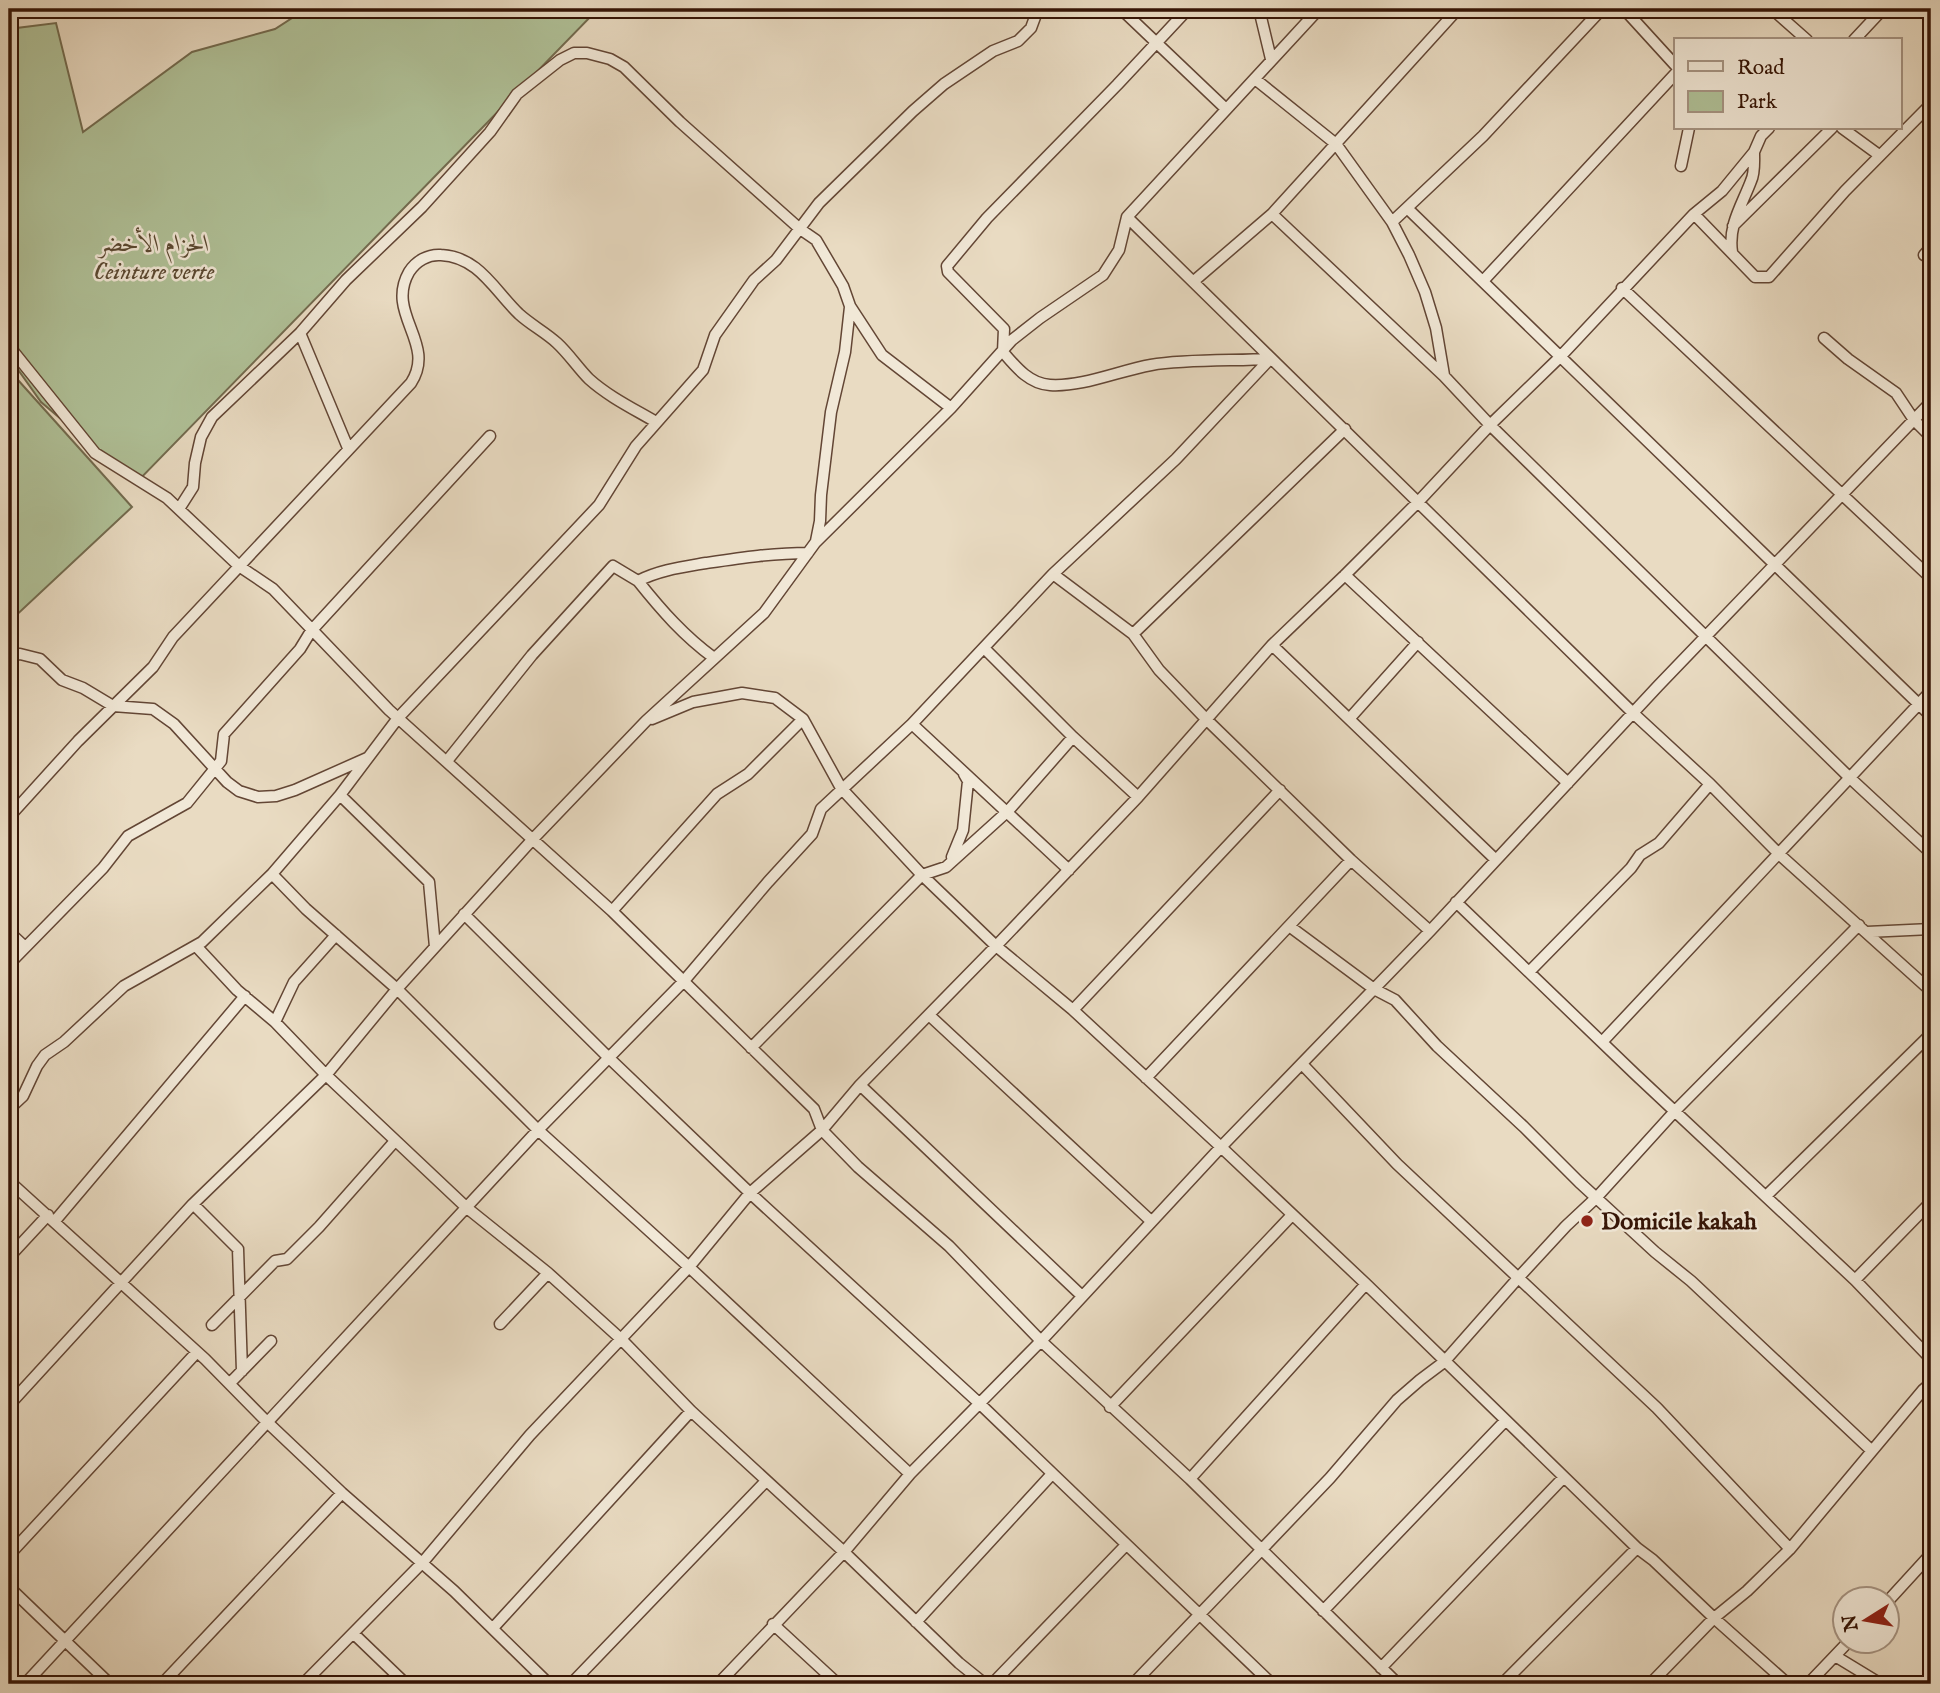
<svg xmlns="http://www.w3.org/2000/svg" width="1940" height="1693" viewBox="0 0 1940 1693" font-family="'IM FELL English',Amiri,serif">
  <rect width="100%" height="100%" fill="#e9dbc2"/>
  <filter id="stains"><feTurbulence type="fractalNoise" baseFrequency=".00286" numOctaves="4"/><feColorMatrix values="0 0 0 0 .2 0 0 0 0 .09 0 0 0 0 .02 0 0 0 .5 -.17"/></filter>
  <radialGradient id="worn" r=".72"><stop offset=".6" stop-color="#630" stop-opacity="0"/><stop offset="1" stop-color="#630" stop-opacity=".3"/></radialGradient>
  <path fill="#b0c198" stroke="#736b4f" stroke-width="2" d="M306 9H598L136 483 41 402 9 357V29L56 23 83 132 192 52 275 29Z
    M9 370 132 507 9 622Z"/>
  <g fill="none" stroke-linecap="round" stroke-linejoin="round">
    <defs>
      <path id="street" d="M1121 9 1226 109
        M1188 9 1117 85 987 218 947 266 948 272 1004 329 1003 352C1015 366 1029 384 1050 385 1083 387 1118 371 1151 365 1186 359 1233 361 1270 359
        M1259 9 1271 59
        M1624 9 1676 66
        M1772 9 1807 40
        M1922 9 1931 18
        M1854 40 1883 9
        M1255 79 1336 144 1392 222 1409 255 1425 292 1436 328 1444 375
        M1842 128 1879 155
        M1681 166 1689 128
        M1407 208 1931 716
        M1272 214 1444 376 1490 425 1850 778 1931 853
        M1694 214 1755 277H1769L1845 191 1931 104
        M1127 217 1633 713 1710 784 1780 855 1931 991
        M1392 222 1483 136 1602 9
        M1733 226 1832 128
        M1732 252C1728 225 1742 205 1751 181 1755 173 1754 162 1754 153
        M1924 255 1931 247
        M1194 281 1272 214 1458 9
        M1483 281 1676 73
        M1622 288 1931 578
        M300 333 348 448
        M1824 338 1848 359 1896 393 1914 420 1931 437
        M9 346 95 453 167 498 239 566 273 589 389 710 612 911 814 1109 822 1130 858 1167 949 1246 1041 1341 1190 1479 1398 1684
        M179 509 193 487 195 463 201 437 212 417 300 333 346 280 422 207 490 132 517 94 560 60 574 53H587L610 59 624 67 680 122 800 229 816 240 843 286 850 306 882 355 951 408
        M816 541 820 521 821 495 831 412 845 352 850 307
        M1053 574 1133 634 1159 670 1206 719 1351 860 1430 931
        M1345 575 1568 783
        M638 581C662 611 684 636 714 658
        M1133 634 1345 429
        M1272 645 1496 860
        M984 648 1073 737 1138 797
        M9 655 20 654 40 659 62 680 83 688 113 706 153 709 174 724 227 782 239 791 258 797 276 796 295 790 367 758
        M1350 718 1418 642
        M652 719 693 702 742 693 775 698 803 719 841 788 922 875 996 946 1073 1010 1221 1147 1366 1284 1637 1548 1653 1560 1714 1618 1788 1684
        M912 724 1069 870
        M447 761 532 655 613 566 638 581C659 570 683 567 706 563 740 558 773 553 808 553
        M340 795 429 882 435 947
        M9 817 78 741 153 667 173 637 411 383C437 343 385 314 409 272 416 261 428 254 441 255 479 257 494 290 519 314 531 325 545 332 557 343 569 354 578 368 589 379 609 397 634 409 656 422
        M952 857 963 830 968 781 964 774
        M272 874 306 909 397 989 538 1130 689 1267 910 1474
        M1456 902 1636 1075 1855 1280 1931 1359
        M612 911 717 794 748 774 803 719
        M464 914 608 1057 750 1193 979 1403 1272 1684
        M1289 926 1374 989 1395 1000 1437 1046 1524 1127 1579 1182 1655 1252 1691 1281 1872 1451
        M9 932 25 947
        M1867 932 1931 929
        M196 946 237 990 275 1022 326 1075 467 1208 548 1273 622 1340 691 1411 844 1552 959 1663 985 1684
        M9 964 103 868 128 836 187 803 221 761 224 734 300 649 311 631 490 436
        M1529 972 1631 868 1640 855 1659 843 1710 784
        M1073 1010 1280 790
        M929 1015 1151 1221
        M275 1022 294 982 336 935
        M1602 1042 1931 691
        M751 1048 922 875 946 867 1008 811 1073 737
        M1302 1064 1397 1164 1657 1408 1790 1549
        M1146 1078 1351 860
        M860 1085 1082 1296
        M9 1109 23 1096 37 1066 45 1055 64 1042 124 986 202 942 272 874 340 795 398 718 599 505 636 446 703 370 715 335 754 280 776 260 819 203 913 111 944 84 993 51 1018 41 1031 28 1038 9
        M9 1181 205 1359 267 1422 342 1493 454 1591 549 1684
        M1766 1196 1931 1034
        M193 1204 238 1249 242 1371
        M54 1222 245 996
        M9 1257 48 1215
        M1855 1280 1931 1202
        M500 1324 548 1273
        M212 1325 275 1261 287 1259 319 1227 395 1141
        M230 1383 271 1341
        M9 1405 193 1204 326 1075 397 989 532 840 646 721 764 613 815 543 951 408 1012 340 1040 318 1103 275 1119 250 1127 217 1319 9
        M1110 1407 1292 1215
        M1190 1479 1366 1284
        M9 1555 197 1352
        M9 1587 110 1684
        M1888 1601 1931 1554
        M1323 1611 1505 1421
        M916 1622 1052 1474
        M773 1624 838 1684
        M493 1628 691 1411
        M354 1634 406 1684
        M1835 1656 1881 1684
        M1381 1668 1564 1477
        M25 1684 538 1130 683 982 768 882 812 834 821 809 912 724 1053 574 1176 459 1270 359
        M162 1684 342 1493
        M303 1684 423 1562 530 1435 689 1267 750 1193 822 1130 860 1085 996 946 1138 797 1272 645 1345 575 1419 501 1490 425 1560 357 1694 214 1722 191 1754 152 1761 136 1769 128
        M571 1684 766 1481
        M718 1684 844 1552 910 1474 1041 1341 1221 1147 1430 931 1658 686 1931 402
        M992 1684 1126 1545
        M1133 1684 1330 1478 1397 1400 1420 1380 1444 1362 1519 1277 1566 1226 1597 1197 1675 1111 1859 925
        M1502 1684 1637 1548
        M1650 1684 1714 1618 1747 1591 1790 1549 1923 1390 1931 1383
        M1808 1684 1850 1640"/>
    </defs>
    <use href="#street" stroke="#634635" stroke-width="13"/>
    <use href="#street" stroke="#f1e8d7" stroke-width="10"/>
  </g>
  <circle fill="#8f2418" stroke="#f1e8d7" stroke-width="2.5" cx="1587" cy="1221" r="7"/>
  <g text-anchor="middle" stroke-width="5" stroke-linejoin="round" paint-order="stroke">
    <g font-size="24" font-style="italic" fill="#5b4932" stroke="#f1e8d7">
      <text x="154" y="251">الحزام الأخضر<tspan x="154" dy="28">Ceinture verte</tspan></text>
    </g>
    <g font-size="24" font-weight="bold" fill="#361506" stroke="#f1e8d7" text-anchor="start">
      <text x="1601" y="1229">Domicile kakah</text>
    </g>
  </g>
  <rect width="1940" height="1693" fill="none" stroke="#e9dbc2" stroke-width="35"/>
  <rect x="10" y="10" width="1919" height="1672" fill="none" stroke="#361506" stroke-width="3.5"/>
  <rect x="18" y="18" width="1905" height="1658" fill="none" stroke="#361506" stroke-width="2"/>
  <rect x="1674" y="38" width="228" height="91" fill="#f1e8d7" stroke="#a69483" stroke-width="2"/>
  <rect x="1688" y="61" width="35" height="10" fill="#f1e8d7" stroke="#a69483" stroke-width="2"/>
  <text x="1737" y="74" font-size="21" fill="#361506">Road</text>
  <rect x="1688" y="91" width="35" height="21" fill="#b0c198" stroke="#a69483" stroke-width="2"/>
  <text x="1737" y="108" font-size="21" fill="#361506">Park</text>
  <g transform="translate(1866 1620) rotate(259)"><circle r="33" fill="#f1e8d7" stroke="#a69483" stroke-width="2"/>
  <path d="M0-5L12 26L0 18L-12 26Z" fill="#8f2418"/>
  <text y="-10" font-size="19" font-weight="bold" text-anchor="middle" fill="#361506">N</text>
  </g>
  <rect width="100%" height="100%" filter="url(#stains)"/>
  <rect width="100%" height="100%" fill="url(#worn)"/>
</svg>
